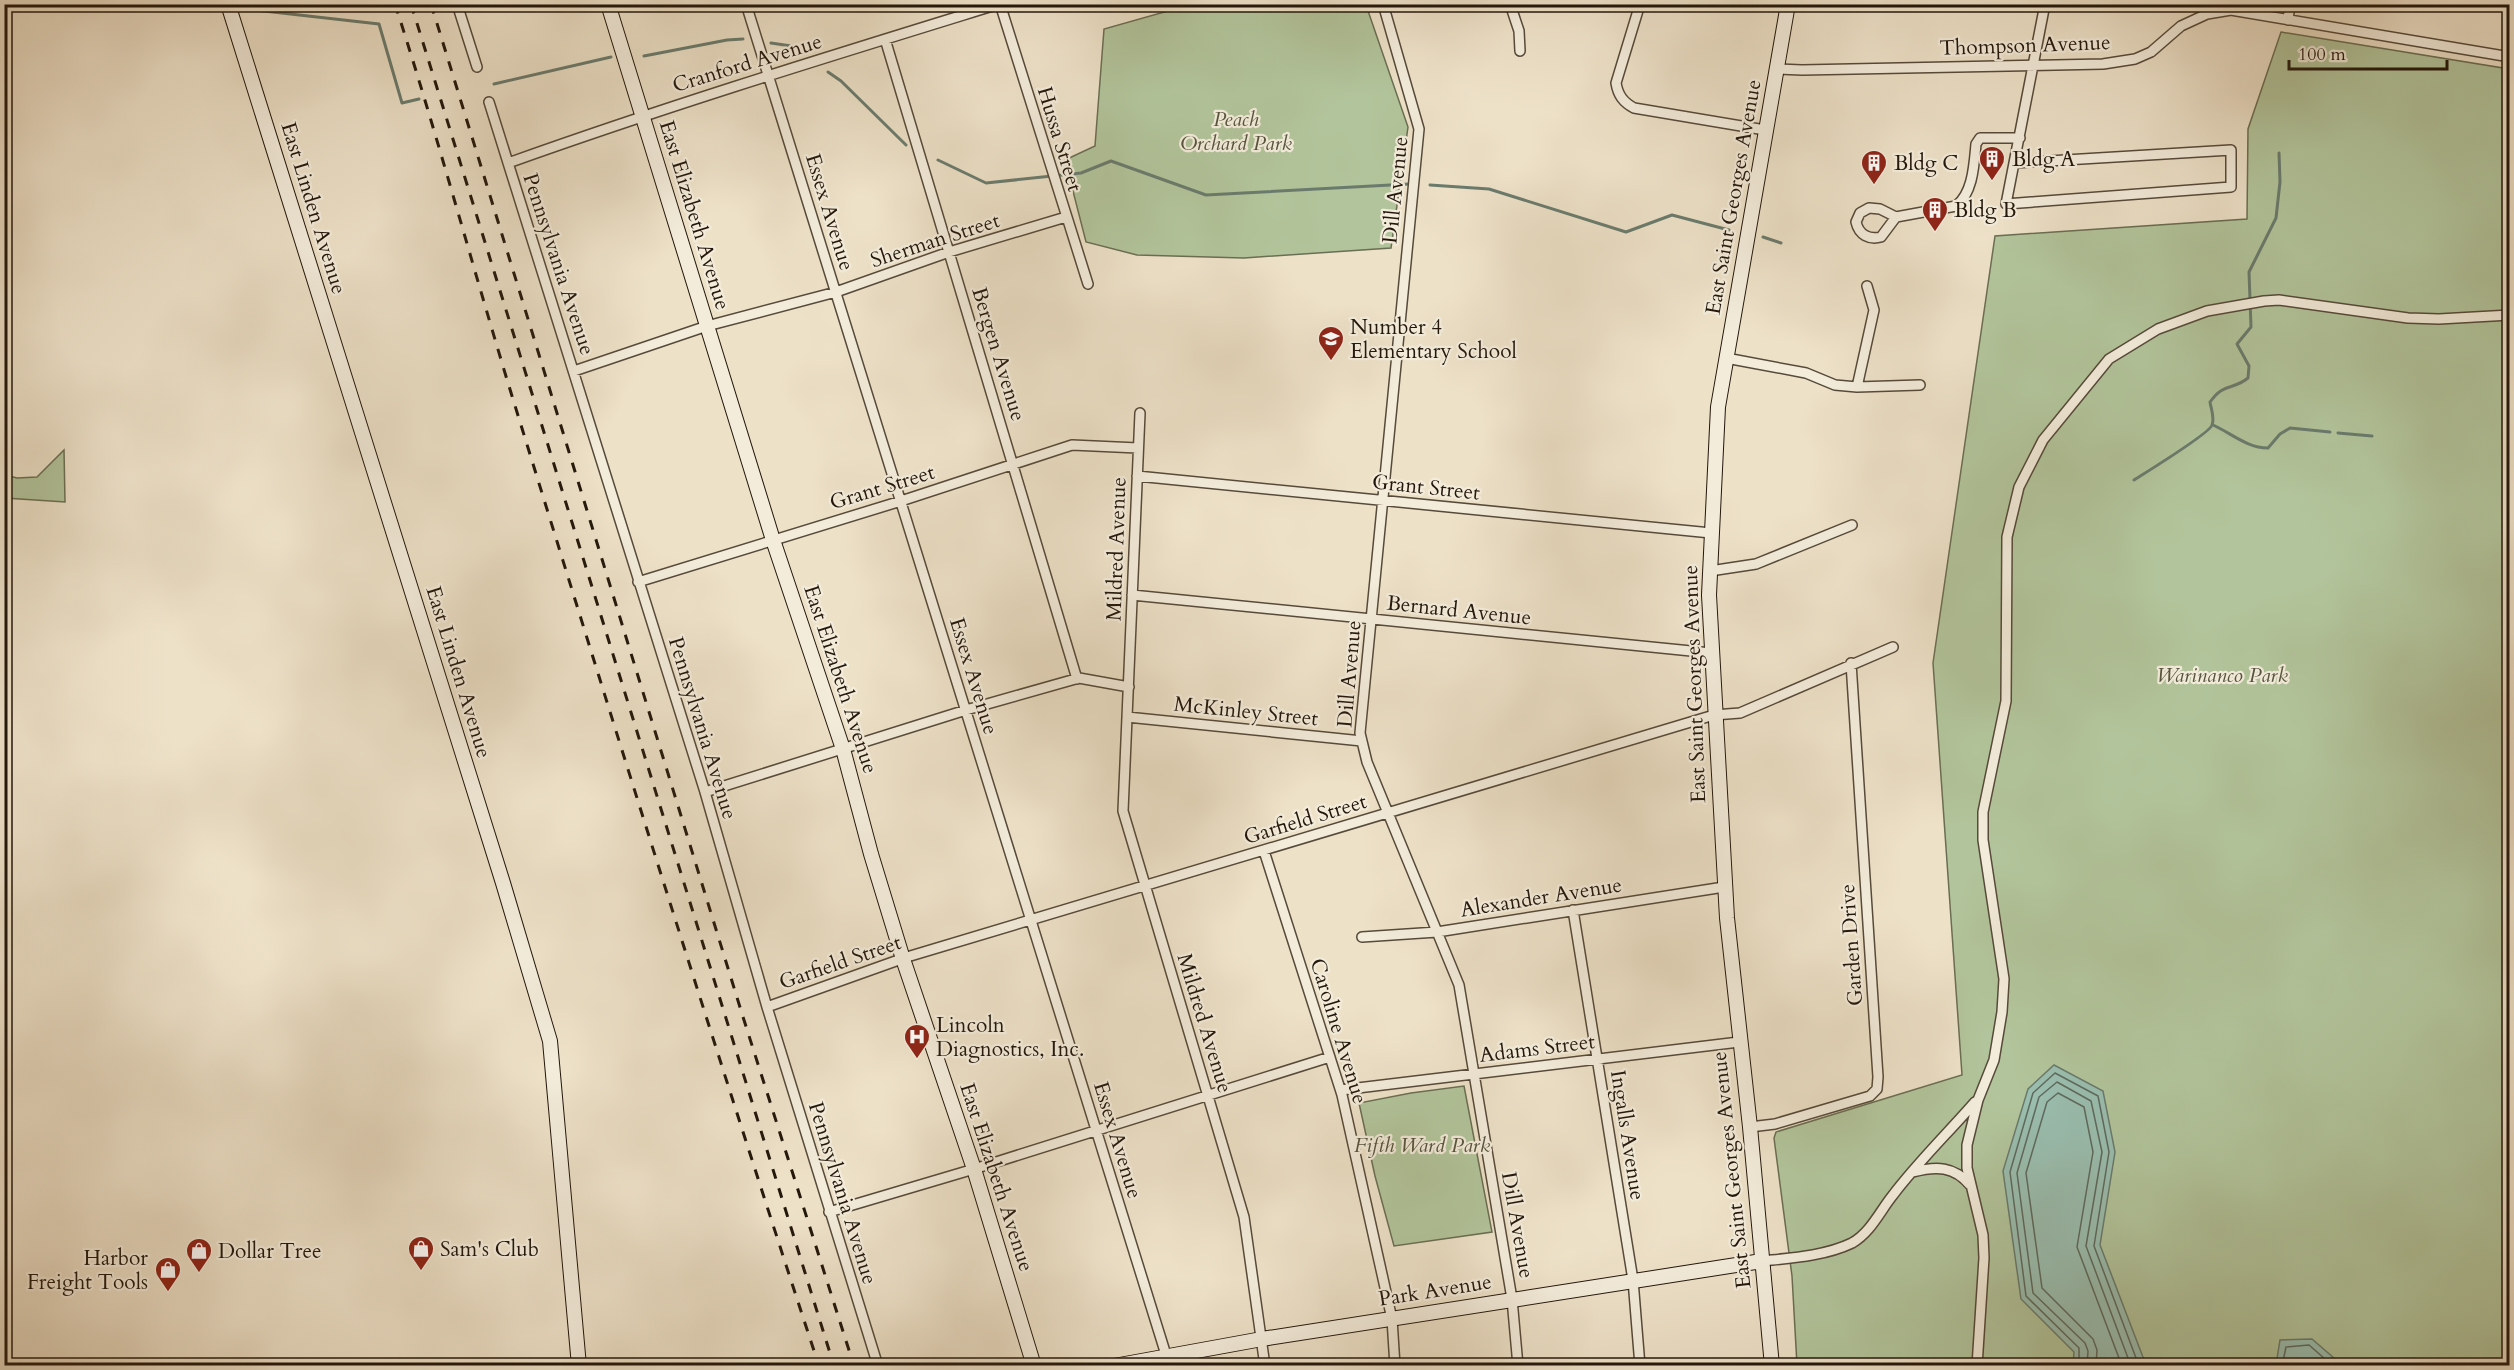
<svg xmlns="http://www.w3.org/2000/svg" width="2514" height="1370" viewBox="0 0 2514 1370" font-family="Cardo,serif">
  <rect width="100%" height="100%" fill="#ede1c8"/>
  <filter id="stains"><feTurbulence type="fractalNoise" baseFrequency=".00333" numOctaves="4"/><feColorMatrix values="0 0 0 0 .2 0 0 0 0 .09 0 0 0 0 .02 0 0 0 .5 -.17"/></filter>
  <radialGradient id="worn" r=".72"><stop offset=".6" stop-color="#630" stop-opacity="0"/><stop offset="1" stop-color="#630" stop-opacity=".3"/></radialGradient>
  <path fill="#b2c49b" stroke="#6a6e53" stroke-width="1.5" d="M1189 5H1366L1408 127 1391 248 1244 258 1137 255 1086 242 1065 160 1095 146 1104 29Z
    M2281 32 2509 69V1365H1797L1792 1276 1774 1138 1776 1132 1962 1075 1933 663 1995 236 2247 219 2248 129Z
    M64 450 65 502 5 498V475L17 478 37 477Z
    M1464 1086 1492 1232 1394 1246 1375 1176 1359 1103 1411 1093Z"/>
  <path fill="#9abeaf" stroke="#6a7b6d" stroke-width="1.5" d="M2054 1065 2103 1091 2115 1152 2100 1245 2146 1365H2073L2074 1352 2021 1299 2003 1171 2028 1089Z
    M2312 1339 2342 1365H2276L2280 1340Z"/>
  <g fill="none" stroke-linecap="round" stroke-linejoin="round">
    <path stroke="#5e6a5d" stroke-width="1.5" d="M2079 1366V1348L2026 1296 2010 1172 2033 1093 2055 1073 2098 1096 2109 1152 2094 1246 2139 1366
      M2087 1366 2088 1351 2085 1343 2033 1293 2017 1173 2039 1097 2057 1082 2091 1101 2102 1152 2086 1246 2131 1366
      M2096 1366 2097 1350 2093 1339 2042 1288 2026 1173 2047 1102 2058 1093 2084 1107 2093 1152 2077 1247 2122 1366
      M2282 1366 2286 1347 2309 1345 2333 1366"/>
    <path stroke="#6a7b6d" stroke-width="3" d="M252 4 255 10 379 24 402 103 419 99
      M771 43 798 47
      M644 56 727 40 743 39
      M828 72 841 81 906 145
      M494 84 611 57
      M938 160 986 183 1081 173 1111 161 1206 195 1409 184
      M1430 185 1489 189 1626 232 1672 215 1729 230
      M1763 237 1781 243
      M2213 425C2231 433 2247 448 2268 448L2280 434 2290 428 2330 432
      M2338 433 2372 436
      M2134 480C2145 473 2210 433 2212 425 2215 418 2211 409 2210 402 2224 382 2232 391 2248 378L2249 366 2237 344 2251 327 2249 272 2276 218 2280 182 2279 153"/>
    <defs>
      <path id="street" d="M457 4 477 67
        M746 4 1167 1358
        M1000 4 1088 284
        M1383 4 1419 129 1360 733 1367 762 1459 985 1512 1299 1518 1366
        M1510 4 1519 31 1520 51
        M1640 4 1616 83C1618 95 1623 102 1634 108L1765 130
        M2288 20 2290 4
        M885 39 1077 679
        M1776 69 1802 70 2103 64 2135 59 2151 52 2181 26 2207 14 2231 10 2510 57
        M489 102 705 792 767 1007 878 1366
        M508 163C670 105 834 55 999 4
        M2015 163 2231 150V187L2006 204 2045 4
        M1896 217 1881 237C1869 240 1859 235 1856 222L1860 213 1869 208 1880 209 1896 217 1956 206C1973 193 1974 165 1976 144L1980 138H2020
        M1726 358 1806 373 1835 385 1857 387 1920 385
        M574 371 707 326 836 292 949 252 1066 217
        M1857 387 1874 310 1867 286
        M1140 413 1123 811 1244 1217 1265 1366
        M1137 476 1711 533
        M1710 571 1756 564 1852 525
        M638 582 901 501 1072 445 1138 448
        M1132 595 1711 653
        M1127 717 1362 741
        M705 792 966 710 1079 678 1129 687
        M1264 851 1342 1095 1392 1319 1395 1366
        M1573 910 1633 1280 1640 1366
        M1362 937 1437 932 1724 887
        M767 1007 907 957 1714 715 1740 713 1893 647
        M1341 1090 1739 1042
        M1750 1127 1775 1124 1870 1096 1877 1089 1878 1077 1851 663
        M1913 1172C1936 1166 1954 1166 1970 1185
        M829 1212 974 1169 1330 1057
        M1762 1261C1791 1258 1825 1256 1852 1243 1871 1232 1880 1211 1893 1195 1918 1162 1948 1133 1975 1102
        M1977 1366 1984 1258 1983 1235 1967 1168V1145L1978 1100 1994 1060 2002 1012 2004 979 1983 840V812L2006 701 2007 537 2019 487 2043 440 2109 359 2158 329 2207 311 2264 301 2279 300 2408 318 2439 319 2510 315"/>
      <path id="secondary" d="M228 4 503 883 550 1041 579 1366
        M608 4 773 540 843 749 871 854 903 959 974 1169 1034 1366
        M1114 1366 1262 1339 1762 1261
        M1772 1366 1750 1127 1727 918 1709 595 1718 407 1788 4"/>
    </defs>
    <use href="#street" stroke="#564a3a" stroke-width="12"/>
    <use href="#secondary" stroke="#23170b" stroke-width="16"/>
    <use href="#street" stroke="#f3ecdb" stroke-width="9"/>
    <use href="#secondary" stroke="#f3ecdb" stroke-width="14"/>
    <path stroke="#23170b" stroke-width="3" stroke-dasharray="10 10" stroke-linecap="butt" d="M395 4C437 134 472 265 512 396 612 720 713 1043 819 1366
      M411 4 834 1366
      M431 4 743 1017 854 1366"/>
  </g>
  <defs>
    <symbol id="building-pin" viewBox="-11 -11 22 30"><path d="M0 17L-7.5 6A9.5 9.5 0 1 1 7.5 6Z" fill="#8f2418" stroke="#f3ecdb"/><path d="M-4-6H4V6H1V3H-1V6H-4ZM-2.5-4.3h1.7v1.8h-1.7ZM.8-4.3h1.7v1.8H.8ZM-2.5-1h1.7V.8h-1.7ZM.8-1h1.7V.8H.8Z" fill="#fff"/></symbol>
    <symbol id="school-pin" viewBox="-11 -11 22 30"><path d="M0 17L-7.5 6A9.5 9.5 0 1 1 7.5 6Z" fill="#8f2418" stroke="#f3ecdb"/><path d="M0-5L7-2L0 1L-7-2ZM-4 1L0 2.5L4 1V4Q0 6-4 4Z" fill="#fff"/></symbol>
    <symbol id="hospital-pin" viewBox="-11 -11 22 30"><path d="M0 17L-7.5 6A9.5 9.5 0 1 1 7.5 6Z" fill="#8f2418" stroke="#f3ecdb"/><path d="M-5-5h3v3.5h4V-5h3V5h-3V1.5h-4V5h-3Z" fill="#fff"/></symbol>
    <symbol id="shop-pin" viewBox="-11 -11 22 30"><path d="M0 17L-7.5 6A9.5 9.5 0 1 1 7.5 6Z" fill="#8f2418" stroke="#f3ecdb"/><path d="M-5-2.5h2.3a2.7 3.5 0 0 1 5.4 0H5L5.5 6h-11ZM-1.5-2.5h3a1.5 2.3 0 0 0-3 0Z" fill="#fff"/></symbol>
  </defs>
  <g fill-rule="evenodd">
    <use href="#building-pin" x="1977" y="144" width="30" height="40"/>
    <use href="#building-pin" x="1859" y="148" width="30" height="40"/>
    <use href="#building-pin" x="1920" y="195" width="30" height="40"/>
    <use href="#school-pin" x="1316" y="324" width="30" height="40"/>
    <use href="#hospital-pin" x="902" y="1022" width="30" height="40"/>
    <use href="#shop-pin" x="406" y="1234" width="30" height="40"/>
    <use href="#shop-pin" x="184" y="1236" width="30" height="40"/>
    <use href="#shop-pin" x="153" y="1255" width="30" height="40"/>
  </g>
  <g text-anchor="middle" stroke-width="4.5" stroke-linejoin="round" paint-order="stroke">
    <g font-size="21" fill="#23170b" stroke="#f3ecdb">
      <text transform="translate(2025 45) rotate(-2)" y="7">Thompson Avenue</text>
      <text transform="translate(747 63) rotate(-17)" y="7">Cranford Avenue</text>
      <text transform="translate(1060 139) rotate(73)" y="7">Hussa Street</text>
      <text transform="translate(1395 190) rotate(-84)" y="7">Dill Avenue</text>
      <text transform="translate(1733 197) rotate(-80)" y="7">East Saint Georges Avenue</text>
      <text transform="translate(314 208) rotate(73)" y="7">East Linden Avenue</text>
      <text transform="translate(830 212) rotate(73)" y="7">Essex Avenue</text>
      <text transform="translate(695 215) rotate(73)" y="7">East Elizabeth Avenue</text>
      <text transform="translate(935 240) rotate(-18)" y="7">Sherman Street</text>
      <text transform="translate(559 264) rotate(72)" y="7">Pennsylvania Avenue</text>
      <text transform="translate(999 354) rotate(73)" y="7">Bergen Avenue</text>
      <text transform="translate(882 487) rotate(-17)" y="7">Grant Street</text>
      <text transform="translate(1426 487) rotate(6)" y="7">Grant Street</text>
      <text transform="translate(1116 549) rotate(-88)" y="7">Mildred Avenue</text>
      <text transform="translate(1459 610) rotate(6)" y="7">Bernard Avenue</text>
      <text transform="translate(459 672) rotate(73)" y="7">East Linden Avenue</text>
      <text transform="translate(1349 674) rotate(-85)" y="7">Dill Avenue</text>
      <text transform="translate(974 676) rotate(73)" y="7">Essex Avenue</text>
      <text transform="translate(841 679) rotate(72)" y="7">East Elizabeth Avenue</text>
      <text transform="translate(1694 684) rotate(-92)" y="7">East Saint Georges Avenue</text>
      <text transform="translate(1246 711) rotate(6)" y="7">McKinley Street</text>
      <text transform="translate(703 728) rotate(73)" y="7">Pennsylvania Avenue</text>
      <text transform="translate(1305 819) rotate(-17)" y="7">Garfield Street</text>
      <text transform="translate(1541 897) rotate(-9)" y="7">Alexander Avenue</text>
      <text transform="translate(1851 945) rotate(-94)" y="7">Garden Drive</text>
      <text transform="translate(840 962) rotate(-19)" y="7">Garfield Street</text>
      <text transform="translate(1205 1023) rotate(73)" y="7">Mildred Avenue</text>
      <text transform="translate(1339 1031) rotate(73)" y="7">Caroline Avenue</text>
      <text transform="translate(1537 1048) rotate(-7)" y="7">Adams Street</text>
      <text transform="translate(1628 1135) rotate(81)" y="7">Ingalls Avenue</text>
      <text transform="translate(1118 1140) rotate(73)" y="7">Essex Avenue</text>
      <text transform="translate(1731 1170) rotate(-96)" y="7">East Saint Georges Avenue</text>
      <text transform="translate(997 1177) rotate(72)" y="7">East Elizabeth Avenue</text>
      <text transform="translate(843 1193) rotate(73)" y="7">Pennsylvania Avenue</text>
      <text transform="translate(1518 1225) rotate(80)" y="7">Dill Avenue</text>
      <text transform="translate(1435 1290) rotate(-9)" y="7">Park Avenue</text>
    </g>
    <g font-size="21" font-style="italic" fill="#55543d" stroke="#f3ecdb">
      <text x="1236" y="126">Peach<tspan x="1236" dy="24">Orchard Park</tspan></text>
      <text x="2222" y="682">Warinanco Park</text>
      <text x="1422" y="1152">Fifth Ward Park</text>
    </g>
    <g font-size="21" fill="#23170b" stroke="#f3ecdb" text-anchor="start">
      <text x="2012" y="166">Bldg A</text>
      <text x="1894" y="170">Bldg C</text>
      <text x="1954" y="217">Bldg B</text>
      <text x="1350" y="334">Number 4<tspan x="1350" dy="24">Elementary School</tspan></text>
      <text x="936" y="1032">Lincoln<tspan x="936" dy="24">Diagnostics, Inc.</tspan></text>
      <text x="440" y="1256">Sam's Club</text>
      <text x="218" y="1258">Dollar Tree</text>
      <text x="148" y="1265" text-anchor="end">Harbor<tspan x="148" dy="24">Freight Tools</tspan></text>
    </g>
  </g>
  <rect width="2514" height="1370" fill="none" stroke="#ede1c8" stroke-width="24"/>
  <rect x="6" y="6" width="2502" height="1358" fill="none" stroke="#23170b" stroke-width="3"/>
  <rect x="12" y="12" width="2490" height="1346" fill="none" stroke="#23170b" stroke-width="1.5"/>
  <path d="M2289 60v9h158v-9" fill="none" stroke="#23170b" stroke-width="3"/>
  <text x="2298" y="60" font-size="18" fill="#23170b" stroke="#f3ecdb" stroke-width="4.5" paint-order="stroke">100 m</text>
  <rect width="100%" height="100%" filter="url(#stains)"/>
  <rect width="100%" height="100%" fill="url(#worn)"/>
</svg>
